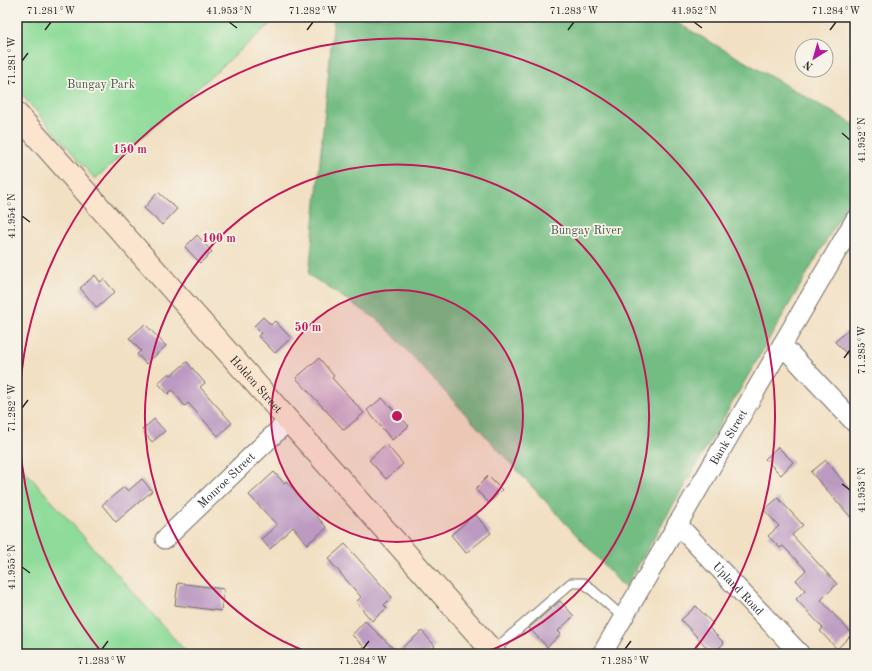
<svg xmlns="http://www.w3.org/2000/svg" width="872" height="671" viewBox="0 0 872 671" font-family="'Old Standard TT',serif">
  <rect width="100%" height="100%" fill="#f7f3e8"/>
  <filter id="ink" filterUnits="userSpaceOnUse"><feTurbulence type="fractalNoise" baseFrequency=".025" numOctaves="2"/><feDisplacementMap in="SourceGraphic" scale="8" xChannelSelector="R" yChannelSelector="G"/><feConvolveMatrix kernelMatrix="1 2 1 2 8 2 1 2 1" color-interpolation-filters="sRGB"/></filter>
  <filter id="wash" filterUnits="userSpaceOnUse"><feTurbulence type="fractalNoise" baseFrequency=".012" numOctaves="4" result="noise"/><feDisplacementMap in="SourceGraphic" scale="16" xChannelSelector="R" yChannelSelector="G"/><feGaussianBlur stdDeviation="0.9" result="paint"/><feColorMatrix in="noise" values="0 0 0 0 0 0 0 0 0 0 0 0 0 0 0 0 0 1.4 0 .05"/><feComposite in="paint" operator="in"/></filter>
  <g filter="url(#wash)">
    <rect width="100%" height="100%" fill="#f2e0c3"/>
    <path fill="#8fdc9a" stroke="#5d8462" d="M17 17H278L95 179 17 89Z
      M17 462 188 654H17Z"/>
    <path fill="#73bc82" stroke="#4f7456" d="M334 17H667L855 125V191L625 588 381 322 309 275Z"/>
    <g id="blocks">
      <path fill="#bb99c1" d="M158 192 177 209 162 225 144 208Z
        M197 235 212 252 200 263 185 247Z
        M95 275 100 282 104 279 115 292 97 308 80 288Z
        M263 317 271 325 275 321 291 338 275 353 258 336 261 333 254 326Z
        M855 323V362L835 342Z
        M145 324 166 346 146 364 137 354 141 351 129 338Z
        M319 358 334 376 332 378 364 413 344 430 296 378Z
        M187 362 205 383 200 387 232 423 218 436 188 403 185 406 172 390 168 394 158 383 169 373 171 375Z
        M382 398 409 426 392 440 367 410Z
        M154 419 165 431 152 442 142 430Z
        M386 444 403 464 386 479 369 460Z
        M778 447 793 462 781 475 765 459Z
        M826 460 855 496V522L811 472Z
        M274 472 284 483 286 481 327 528 307 544 293 527 270 549 261 539 277 525 249 495Z
        M488 476 502 490 489 503 475 489Z
        M142 479 152 491 116 522 102 505 124 487 128 491Z
        M778 498 803 525 792 535 837 584 821 600 852 634 837 649 820 631 823 628 796 599 805 590 796 580 806 570 783 546 780 548 768 536 779 526 764 510Z
        M475 514 491 533 466 553 451 535Z
        M345 544 392 597 384 605 387 608 372 621 356 602 361 597 328 559Z
        M178 583 224 589 221 611 175 605Z
        M560 601 574 616 558 631 561 634 547 647 529 628Z
        M696 606 713 624 709 628 724 643 713 654 681 620Z
        M365 621 397 652 422 631 435 646 427 654H371L352 635Z"/>
    </g>
  </g>
  <g filter="url(#ink)">
    <use href="#blocks" fill-opacity="0" stroke="#716a60" stroke-width="1"/>
    <g fill="none" stroke-linecap="round" stroke-linejoin="round">
      <defs>
        <path id="service" d="M493 651 571 583H584L624 618"/>
        <g id="minor">
          <path d="M782 345 855 423"/>
          <path id="s1" d="M677 524 800 654"/>
          <path id="s2" d="M165 539 288 421"/>
          <path id="s3" d="M602 654 855 220"/>
        </g>
        <g id="secondary">
          <path id="s4" d="M17 114 495 654"/>
        </g>
      </defs>
      <use href="#service" stroke="#716a60" stroke-width="11"/>
      <use href="#minor" stroke="#716a60" stroke-width="21"/>
      <use href="#secondary" stroke="#716a60" stroke-width="24"/>
      <use href="#service" stroke="#fff" stroke-width="9"/>
      <use href="#minor" stroke="#fff" stroke-width="19"/>
      <use href="#secondary" stroke="#fce5cf" stroke-width="22"/>
    </g>
  </g>
  <path fill="none" stroke="#2b2b2b" stroke-width="1.5" d="M229 22 237 28M694 22 702 28M45 30 51 22M307 30 313 22M568 30 574 22M830 30 836 22M22 61 28 53M842 133 850 140M22 216 30 222M844 358 850 350M22 408 28 400M842 484 850 490M22 567 30 573M102 649 108 641M363 649 369 641M625 649 631 641"/>
  <circle cx="397" cy="416" r="126" fill="#c2185b" fill-opacity=".12"/>
  <g fill="none" stroke="#c2185b" stroke-width="2">
    <circle cx="397" cy="416" r="126"/>
    <path d="M313 654A252 252 0 1 1 481 654"/>
    <path d="M103 654A378 378 0 1 1 691 654"/>
  </g>
  <g text-anchor="middle" stroke-width="3.5" stroke-linejoin="round" paint-order="stroke">
    <g font-size="12" fill="#445747" stroke="#f7f3e8">
      <text x="101" y="88">Bungay Park</text>
      <text x="586" y="234">Bungay River</text>
    </g>
    <g font-size="12" fill="#2b2b2b" stroke="#f7f3e8">
      <text dy="4" stroke="none"><textPath href="#s4" startOffset="361">Holden Street</textPath></text>
      <text dy="4" stroke="none"><textPath href="#s3" startOffset="251">Bank Street</textPath></text>
      <text dy="4" stroke="none"><textPath href="#s2" startOffset="85">Monroe Street</textPath></text>
      <text dy="4" stroke="none"><textPath href="#s1" startOffset="89">Upland Road</textPath></text>
    </g>
  </g>
  <circle cx="397" cy="416" r="6" fill="#c2185b" stroke="#f7f3e8" stroke-width="2"/>
  <g font-size="12" text-anchor="middle" font-weight="bold" fill="#c2185b" stroke="#f7f3e8" stroke-width="3.5" stroke-linejoin="round" paint-order="stroke">
    <text x="130" y="153">150 m</text>
    <text x="219" y="242">100 m</text>
    <text x="308" y="331">50 m</text>
  </g>
  <rect width="872" height="671" fill="none" stroke="#f7f3e8" stroke-width="44"/>
  <g transform="translate(814 58) rotate(217)"><circle r="19" fill="#f7f3e8" stroke="#a5a39c"/>
  <path d="M0-3L7 15L0 10L-7 15Z" fill="#b5179e"/>
  <text y="-6" font-size="11" font-weight="bold" text-anchor="middle" fill="#2b2b2b">N</text>
  </g>
  <rect x="22" y="22" width="828" height="627" fill="none" stroke="#2b2b2b" stroke-width="1.5"/>
  <g font-size="10" text-anchor="middle" fill="#2b2b2b">
    <text x="51" y="14">71.281°W</text>
    <text x="229" y="14">41.953°N</text>
    <text x="313" y="14">71.282°W</text>
    <text x="574" y="14">71.283°W</text>
    <text x="694" y="14">41.952°N</text>
    <text x="836" y="14">71.284°W</text>
    <text transform="translate(11 61) rotate(-90)" y="4">71.281°W</text>
    <text transform="translate(861 140) rotate(-90)" y="4">41.952°N</text>
    <text transform="translate(11 216) rotate(-90)" y="4">41.954°N</text>
    <text transform="translate(861 350) rotate(-90)" y="4">71.285°W</text>
    <text transform="translate(11 408) rotate(-90)" y="4">71.282°W</text>
    <text transform="translate(861 490) rotate(-90)" y="4">41.953°N</text>
    <text transform="translate(11 567) rotate(-90)" y="4">41.955°N</text>
    <text x="102" y="664">71.283°W</text>
    <text x="363" y="664">71.284°W</text>
    <text x="625" y="664">71.285°W</text>
  </g>
</svg>
